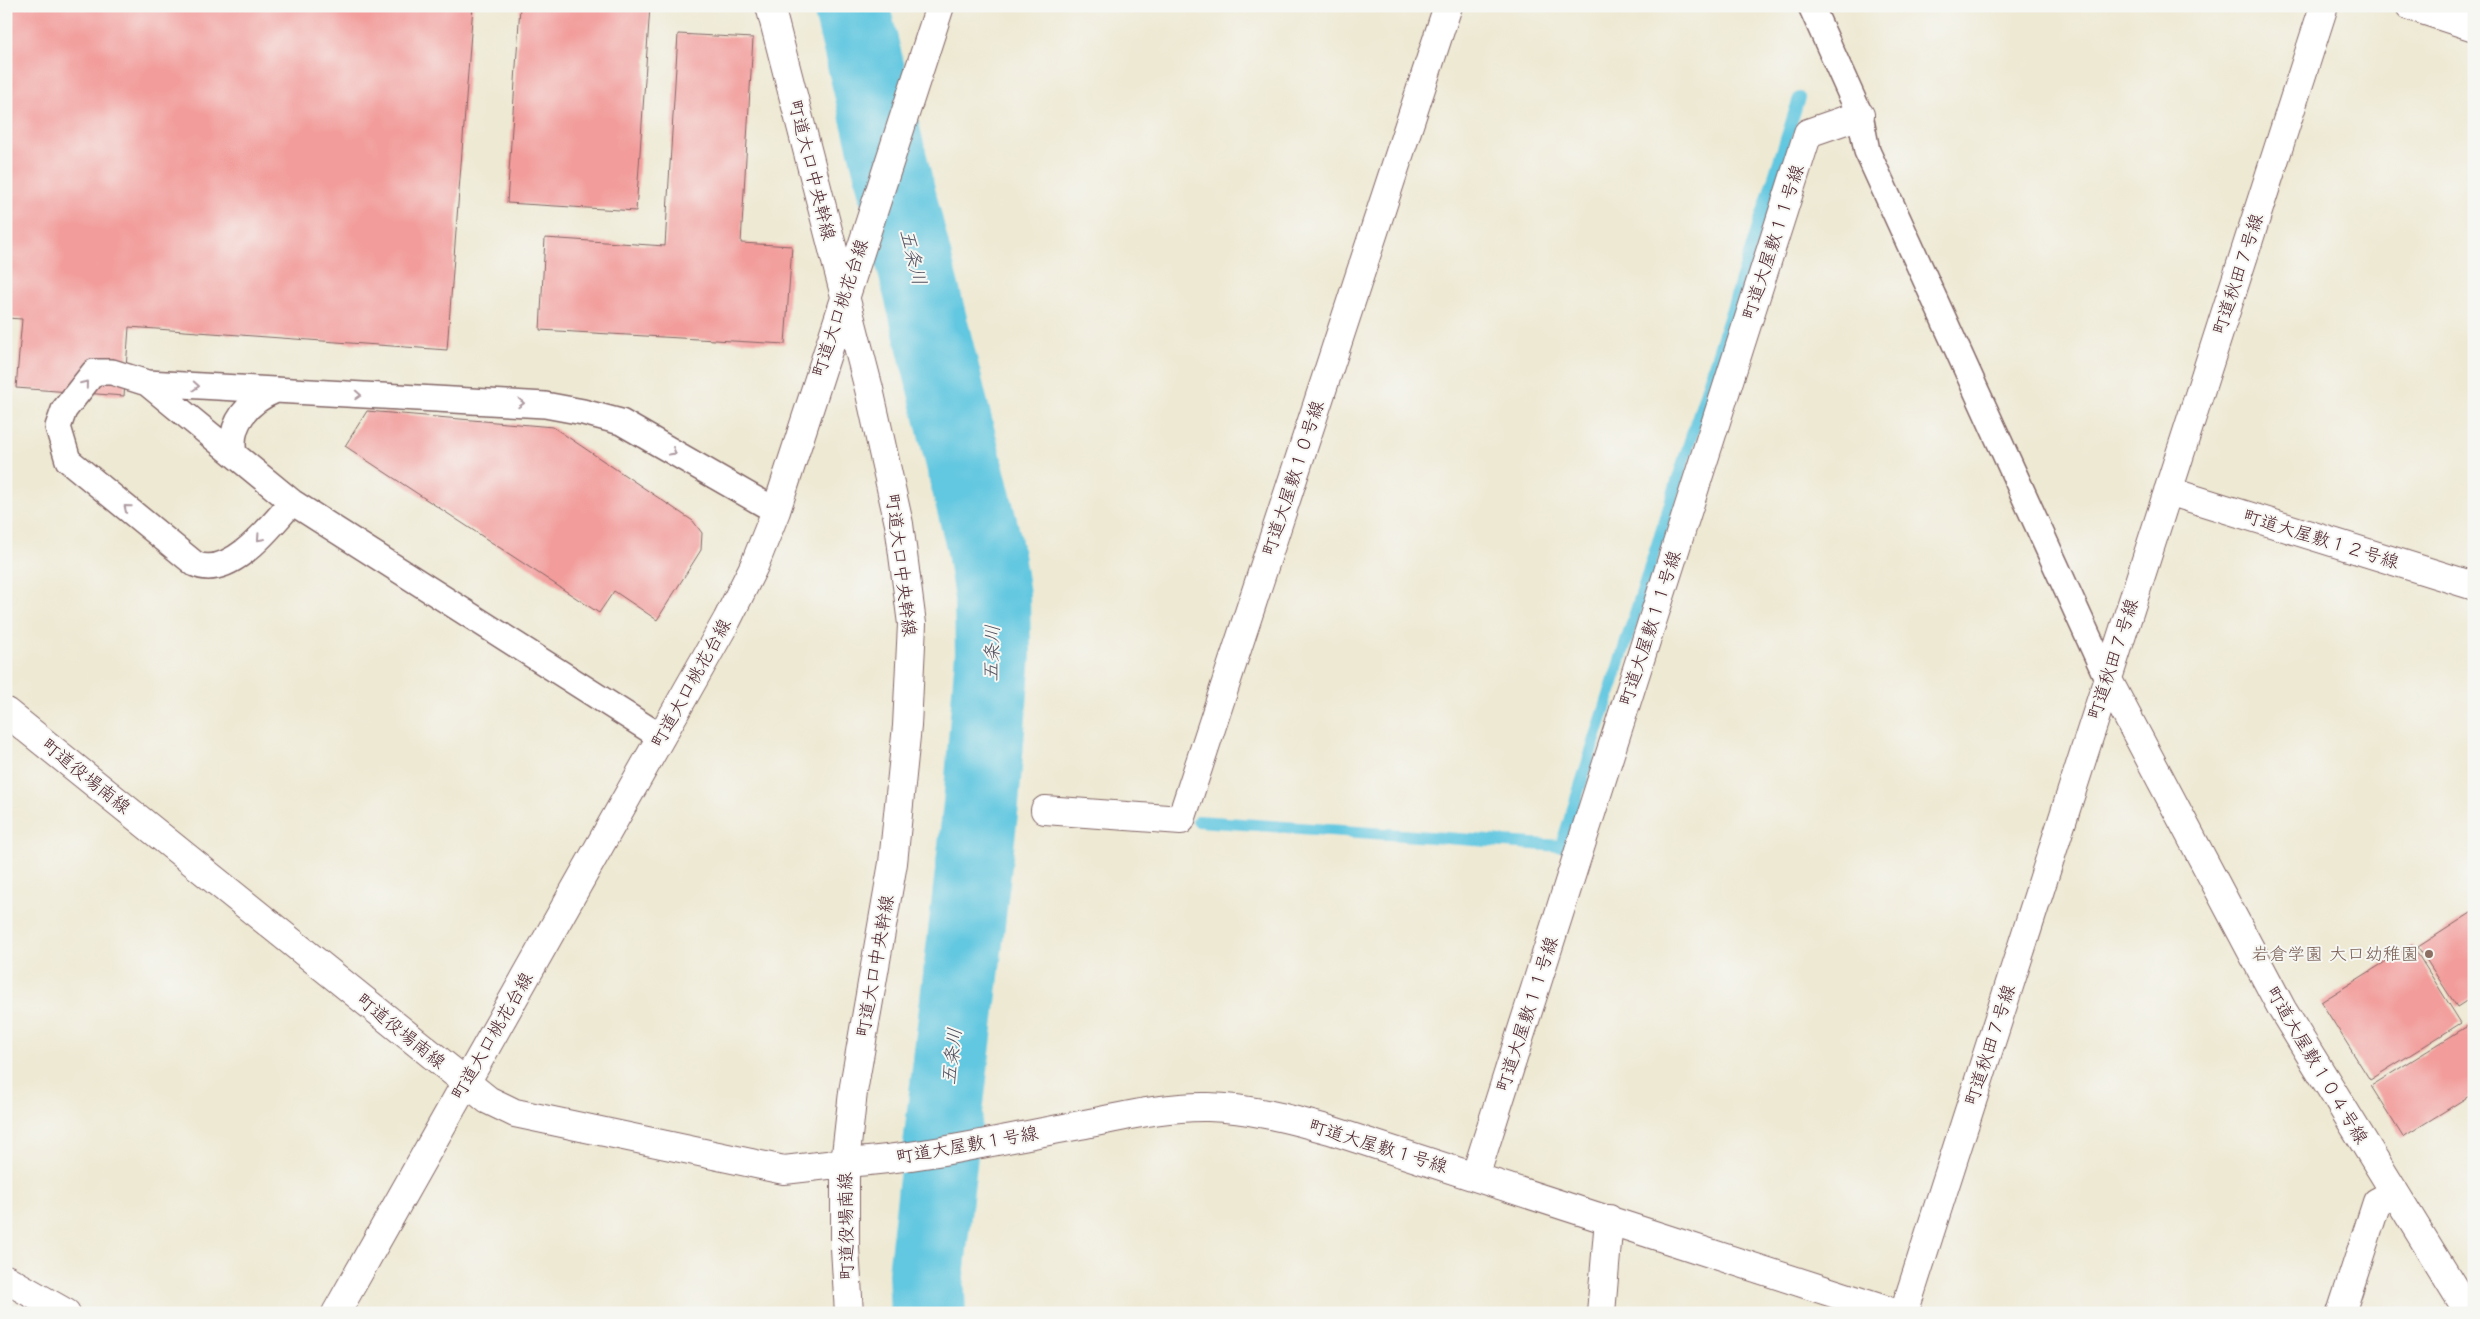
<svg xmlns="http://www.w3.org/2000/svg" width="2480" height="1319" viewBox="0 0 2480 1319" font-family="'Playpen Sans','Klee One',sans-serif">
  <rect width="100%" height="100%" fill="#f6f6f2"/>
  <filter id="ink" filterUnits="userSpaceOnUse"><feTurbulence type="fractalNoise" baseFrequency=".02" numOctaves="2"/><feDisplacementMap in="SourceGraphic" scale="10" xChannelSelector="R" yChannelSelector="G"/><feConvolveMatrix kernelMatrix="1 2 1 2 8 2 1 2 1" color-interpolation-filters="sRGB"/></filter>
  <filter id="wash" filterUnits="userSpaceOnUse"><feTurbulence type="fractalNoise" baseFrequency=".0096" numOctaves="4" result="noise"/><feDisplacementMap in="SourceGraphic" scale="20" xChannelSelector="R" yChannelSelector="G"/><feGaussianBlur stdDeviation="1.12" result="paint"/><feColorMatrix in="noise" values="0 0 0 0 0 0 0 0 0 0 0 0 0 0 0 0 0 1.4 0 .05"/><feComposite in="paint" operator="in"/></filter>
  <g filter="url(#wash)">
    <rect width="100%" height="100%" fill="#eee9d3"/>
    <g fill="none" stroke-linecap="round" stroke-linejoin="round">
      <path stroke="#62c7e0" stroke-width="12" d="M1198 821 1561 846 1799 98"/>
      <path stroke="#62c7e0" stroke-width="76" d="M851 6 984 544 992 596 993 654 981 804 926 1274 928 1313"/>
    </g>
    <g id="blocks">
      <path fill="#f29d9b" d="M6 6H473L447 350 129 327 124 396 16 388 22 319 6 318Z
        M520 6H650L636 211 507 203Z
        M678 34 753 38 741 243 792 246 785 344 540 330 545 238 665 246Z
        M367 411 553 427 693 521 702 533 701 550 657 620 614 591 599 613 345 446Z
        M2474 911V996L2457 1007 2418 947Z
        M2412 945 2461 1023 2370 1080 2321 1002Z
        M2474 1022V1093L2403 1137 2371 1086Z"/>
    </g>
  </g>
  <g filter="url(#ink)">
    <use href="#blocks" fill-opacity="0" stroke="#836666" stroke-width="1"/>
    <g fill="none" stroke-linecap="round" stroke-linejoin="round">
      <defs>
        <path id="lane" d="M1811 6 1860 115 1867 151 2107 678
          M147 383 292 502 661 737
          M234 454C228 423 249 401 276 390
          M292 502C272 525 230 580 195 564L68 460 58 427 64 410 94 372H112L147 383 545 405 583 412 621 422 776 511"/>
        <path id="street" d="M2410 6 2474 27
          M2168 491 2474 586
          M2107 678 2282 1009 2469 1313
          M1045 810 1181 820 1448 6
          M845 1163C924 1158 1003 1139 1080 1125 1122 1117 1165 1106 1208 1107 1250 1108 1290 1119 1330 1130L1895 1313
          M1475 1177 1808 133 1860 115
          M6 1279 66 1313
          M1601 1313 1609 1219
          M1904 1313 2324 6
          M2341 1313 2377 1202 2394 1193"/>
        <path id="secondary" d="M770 6 869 389 899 524 912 624 907 726 893 863 853 1092 845 1163
          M6 712 488 1100 515 1113 784 1170 845 1163V1248L849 1313
          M336 1313 727 620 754 566 776 511 940 6"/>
      </defs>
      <use href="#lane" stroke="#836666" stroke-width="28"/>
      <use href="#street" stroke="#836666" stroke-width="30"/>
      <use href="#secondary" stroke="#836666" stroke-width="30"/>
      <use href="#lane" stroke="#fff" stroke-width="25"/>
      <use href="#street" stroke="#fff" stroke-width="28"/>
      <use href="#secondary" stroke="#fff" stroke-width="28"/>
    </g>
    <defs><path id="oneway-chevron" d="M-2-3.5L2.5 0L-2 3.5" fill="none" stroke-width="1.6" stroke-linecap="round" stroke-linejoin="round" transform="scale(1.25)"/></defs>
    <g stroke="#ae9aa0">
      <use href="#oneway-chevron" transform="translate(85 384) rotate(-51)"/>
      <use href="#oneway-chevron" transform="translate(196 386) rotate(3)"/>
      <use href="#oneway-chevron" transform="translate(358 395) rotate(3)"/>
      <use href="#oneway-chevron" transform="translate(521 403) rotate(3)"/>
      <use href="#oneway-chevron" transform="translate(673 452) rotate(30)"/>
      <use href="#oneway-chevron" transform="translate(127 508) rotate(-141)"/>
      <use href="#oneway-chevron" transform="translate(260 538) rotate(132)"/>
    </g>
  </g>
  <circle fill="#8d6e63" stroke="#f6f6f2" stroke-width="2" cx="2429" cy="954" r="5"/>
  <g text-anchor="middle" stroke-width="4" stroke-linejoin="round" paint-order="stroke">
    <g font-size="18" fill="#4a1f2b" stroke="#f6f6f2">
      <text transform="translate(812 170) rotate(76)" y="6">町道大口中央幹線</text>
      <text transform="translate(1773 242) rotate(-72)" y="6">町道大屋敷１１号線</text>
      <text transform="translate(2238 274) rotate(-72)" y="6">町道秋田７号線</text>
      <text transform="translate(840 308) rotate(-72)" y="6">町道大口桃花台線</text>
      <text transform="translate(1293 478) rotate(-72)" y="6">町道大屋敷１０号線</text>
      <text transform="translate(2321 539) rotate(17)" y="6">町道大屋敷１２号線</text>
      <text transform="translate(901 565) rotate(83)" y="6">町道大口中央幹線</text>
      <text transform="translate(1650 628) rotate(-72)" y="6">町道大屋敷１１号線</text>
      <text transform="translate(2113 659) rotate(-72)" y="6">町道秋田７号線</text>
      <text transform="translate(691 683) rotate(-61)" y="6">町道大口桃花台線</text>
      <text transform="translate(86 776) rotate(39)" y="6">町道役場南線</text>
      <text transform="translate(875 966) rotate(-80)" y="6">町道大口中央幹線</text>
      <text transform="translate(1527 1014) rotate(-72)" y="6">町道大屋敷１１号線</text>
      <text transform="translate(401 1031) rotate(39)" y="6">町道役場南線</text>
      <text transform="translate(492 1036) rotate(-60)" y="6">町道大口桃花台線</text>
      <text transform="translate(1990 1045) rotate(-72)" y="6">町道秋田７号線</text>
      <text transform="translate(2317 1065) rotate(59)" y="6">町道大屋敷１０４号線</text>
      <text transform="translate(967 1145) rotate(-10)" y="6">町道大屋敷１号線</text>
      <text transform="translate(1378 1146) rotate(17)" y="6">町道大屋敷１号線</text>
      <text transform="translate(846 1226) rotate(-91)" y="6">町道役場南線</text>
    </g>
    <g font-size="18" fill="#785e54" stroke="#f6f6f2" text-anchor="end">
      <text x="2419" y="960">岩倉学園 大口幼稚園</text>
    </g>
    <g font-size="19" font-style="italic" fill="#515161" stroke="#f6f6f2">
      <text transform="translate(914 257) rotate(76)" y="7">五条川</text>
      <text transform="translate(991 653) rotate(-88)" y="7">五条川</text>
      <text transform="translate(951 1056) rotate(-83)" y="7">五条川</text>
    </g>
  </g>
  <rect width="2480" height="1319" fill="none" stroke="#f6f6f2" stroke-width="25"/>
</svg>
